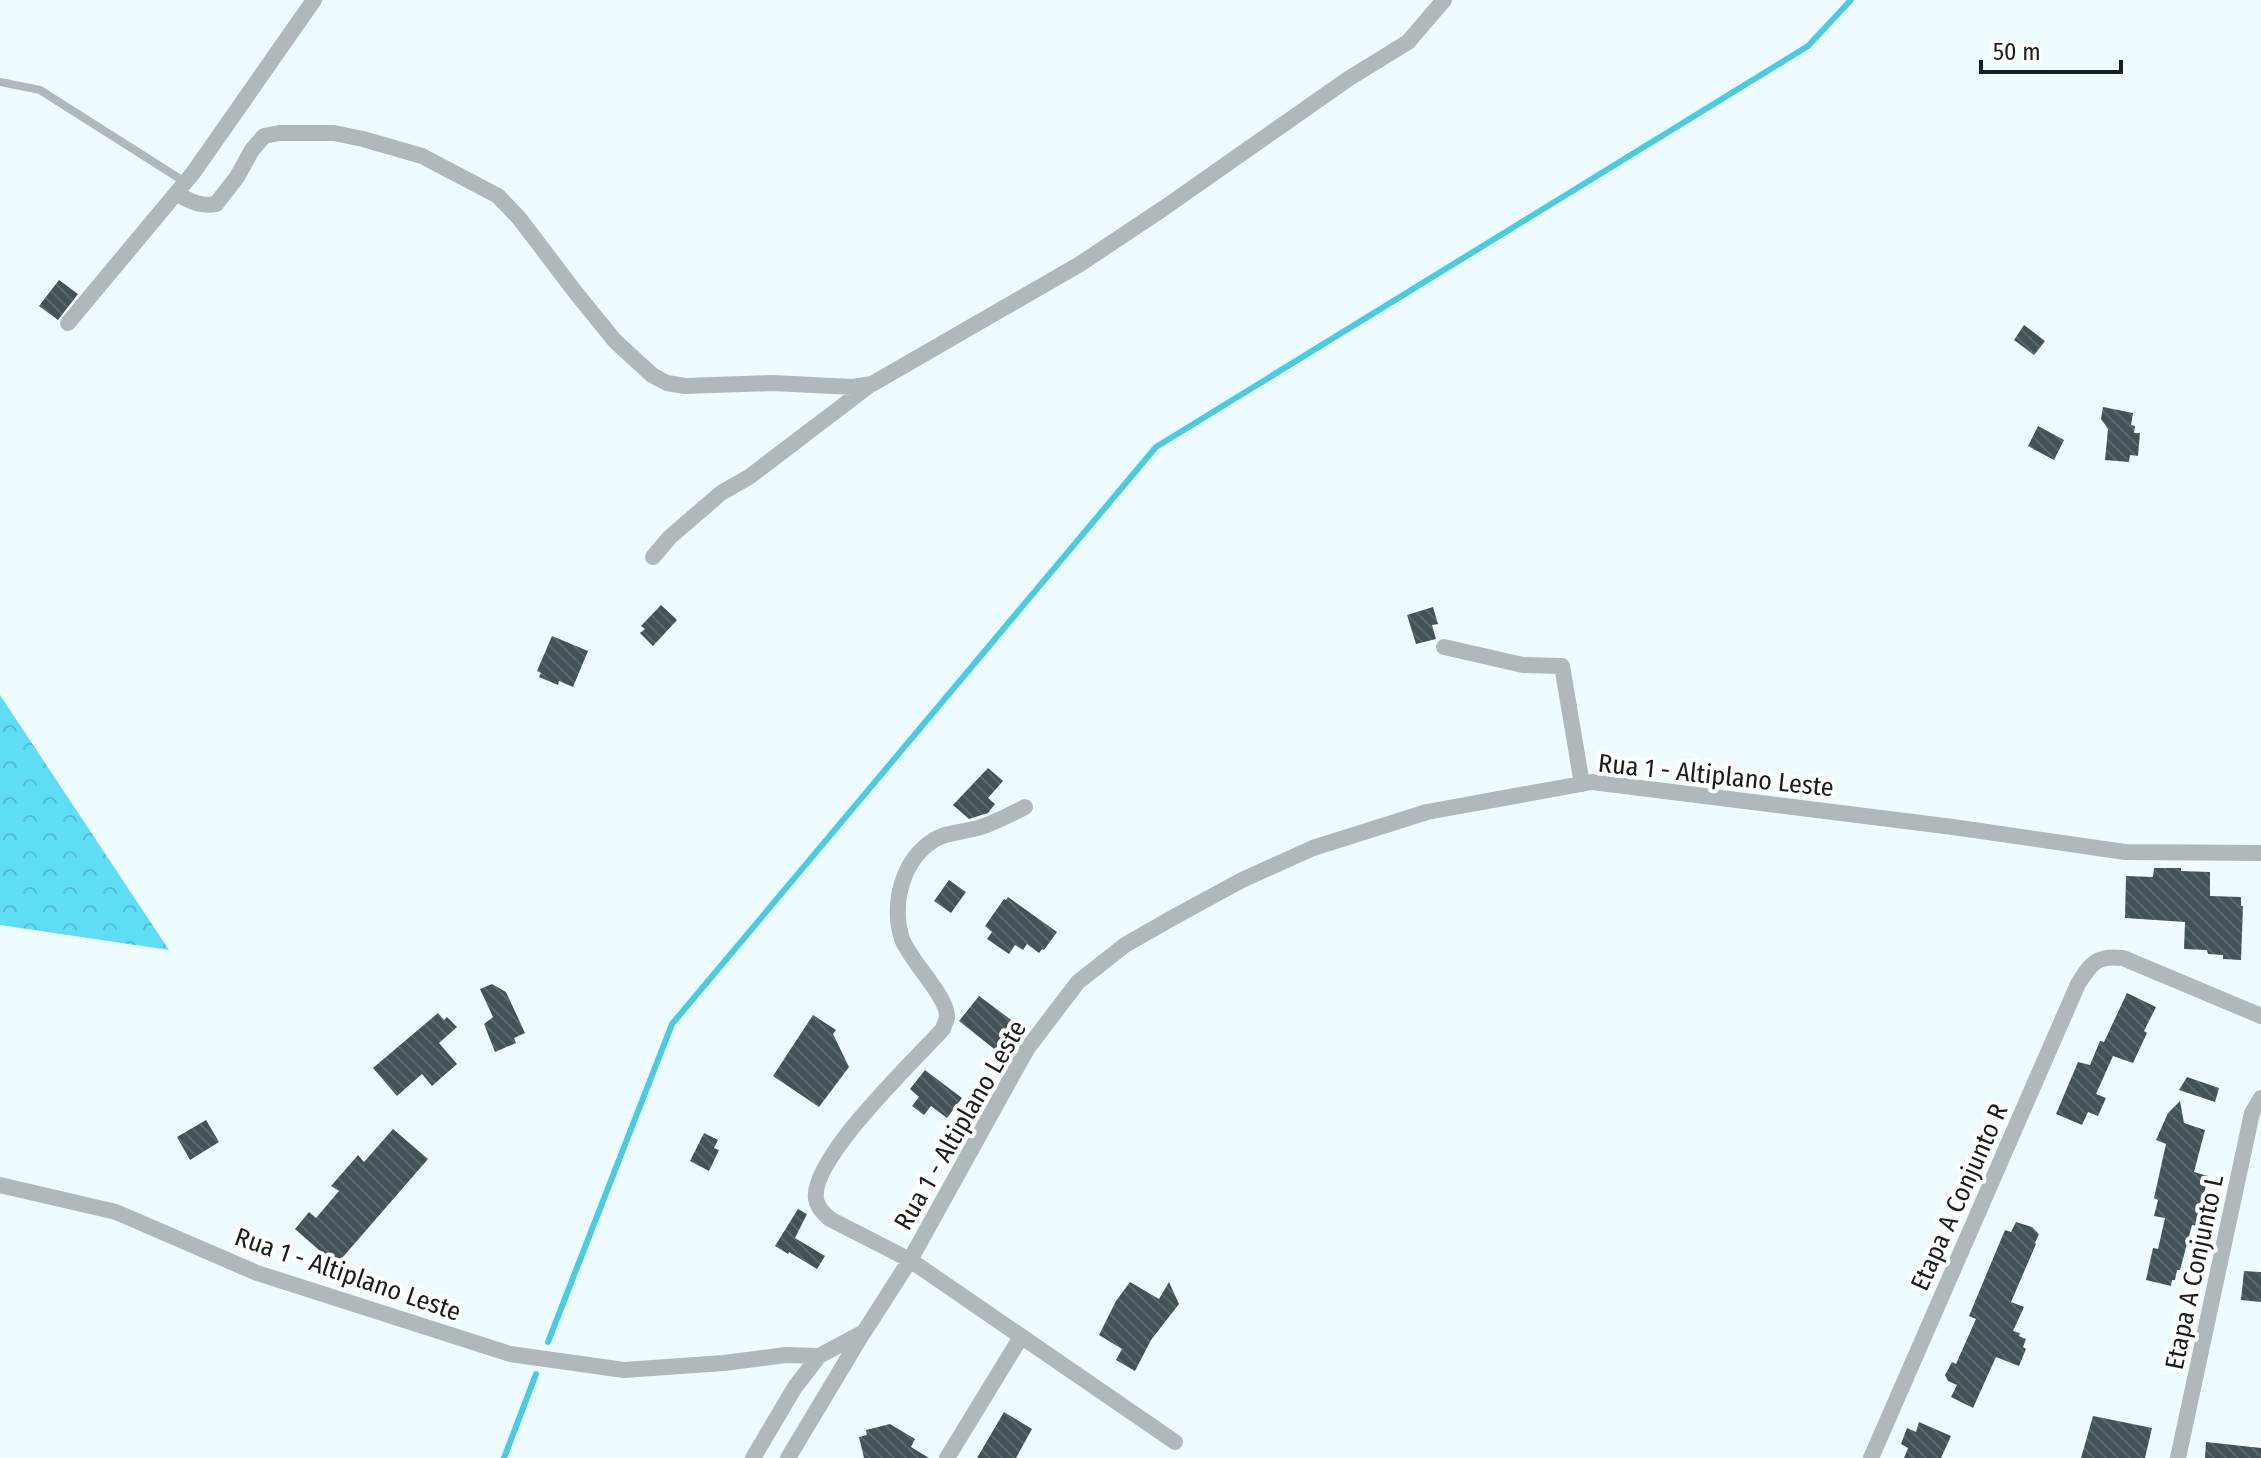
<svg xmlns="http://www.w3.org/2000/svg" width="2261" height="1458" viewBox="0 0 2261 1458" font-family="'Fira Sans Condensed',sans-serif">
  <defs>
    <pattern id="forest-crowns" width="20" height="18" patternUnits="userSpaceOnUse" patternTransform="scale(2)"><rect width="20" height="18" fill="#5eddf6"/><path d="M2 6a3 3 0 1 1 6 0M12 15a3 3 0 1 1 6 0" fill="none" stroke="#51bdd3"/></pattern>
    <pattern id="building-back-hatch" width="6" height="6" patternUnits="userSpaceOnUse" patternTransform="scale(2)"><rect width="6" height="6" fill="#415357"/><path d="M-1 5l2 2M0 0l6 6M5-1l2 2" fill="none" stroke="#59686b"/></pattern>
  </defs>
  <rect width="100%" height="100%" fill="#effcff"/>
  <path fill="url(#forest-crowns)" d="M0 695 169 950 0 925Z"/>
  <g fill="none" stroke-linecap="round" stroke-linejoin="round">
    <path stroke="#49cbe3" stroke-width="6" d="M548 1342 672 1024 1156 447 1808 46 1851 0
      M504 1458 536 1374"/>
  </g>
  <path fill="url(#building-back-hatch)" d="M59 280 78 294 58 320 39 306Z
    M2024 325 2045 341 2034 355 2014 340Z
    M2103 407 2133 413 2131 425 2135 426 2134 433H2140L2138 456 2130 455 2129 462 2105 460 2108 429 2101 419Z
    M2038 426 2064 440 2054 460 2028 446Z
    M661 605 677 620 653 646 640 633 645 629 641 626Z
    M1433 607 1438 624 1432 625 1436 639 1416 644 1407 615Z
    M552 636 588 651 573 687 559 681 558 685 539 677 541 673 537 671Z
    M988 768 1003 781 988 798 995 804 988 813 969 819 953 805Z
    M2154 868H2181V871L2210 872V896L2241 897V906H2243L2241 960 2223 959V955L2208 954 2207 950 2184 949 2185 922 2125 918 2126 876 2153 877Z
    M949 880 966 892 951 913 934 901Z
    M1008 897 1057 932 1044 950 1042 949 1039 953 1027 944 1023 950 1015 945 1009 954 987 939 992 932 985 926 1004 899 1006 900Z
    M492 984 506 992 525 1033 514 1038 516 1043 495 1052 484 1024 493 1017 480 989Z
    M2127 993 2156 1007 2144 1031 2147 1033 2133 1063 2113 1056 2096 1094 2106 1098 2098 1116 2088 1112 2082 1125 2056 1114 2078 1062 2090 1065 2100 1041 2104 1042Z
    M979 996 1018 1025 998 1052 959 1021Z
    M438 1013 444 1020 447 1017 457 1027 439 1043 457 1064 432 1086 422 1074 397 1096 373 1068Z
    M813 1015 836 1030 833 1034 849 1067 819 1107 773 1076Z
    M925 1070 962 1098 947 1118 931 1106 924 1115 912 1106 919 1097 910 1089Z
    M2187 1077 2219 1088 2215 1102 2179 1090Z
    M2180 1101 2184 1123 2205 1130 2194 1172 2208 1176 2197 1226 2192 1225 2180 1270H2177L2175 1280H2172L2171 1286 2146 1280 2153 1248 2158 1249 2165 1218 2154 1216 2158 1200 2154 1198 2166 1144 2156 1140 2168 1113Z
    M206 1120 219 1142 190 1160 177 1137Z
    M393 1129 428 1159 336 1265 295 1229 309 1212 316 1218 339 1191 331 1186 358 1155 364 1162Z
    M704 1133 718 1140 714 1148 719 1150 709 1171 690 1161Z
    M798 1209 807 1214 795 1238 825 1256 817 1269 789 1252 788 1254 775 1246Z
    M2016 1222 2032 1227 2039 1234 2035 1243 2036 1244 2011 1302 2024 1307 2013 1331 2020 1333 2019 1336 2026 1339 2023 1347 2026 1349 2019 1366 1996 1357 1973 1408 1951 1397 1957 1385 1948 1381 1945 1375 1952 1362 1956 1364 1976 1319 1969 1316 2005 1230 2011 1232Z
    M2244 1271 2261 1272V1302L2241 1300Z
    M1130 1282 1159 1299 1169 1282 1179 1304 1151 1340 1135 1371 1116 1360 1122 1349 1099 1335 1116 1301Z
    M1004 1412 1032 1429 1016 1458H977Z
    M2093 1416 2152 1428 2145 1458H2081Z
    M1919 1422 1951 1436 1941 1458H1904L1908 1448 1901 1444 1907 1428 1916 1432Z
    M890 1424 915 1439 911 1447 929 1458H864L859 1437 867 1435 866 1430Z
    M2206 1442 2261 1448V1458H2205Z"/>
  <g fill="none" stroke-linecap="round" stroke-linejoin="round">
    <path stroke="#afb9bb" stroke-width="8" d="M0 82 40 90 185 182"/>
    <path stroke="#afb9bb" stroke-width="16" d="M177 194C191 201 200 207 216 204L237 177 252 150 264 136 279 133H334L363 139 422 156 498 196 519 218 576 293 615 341 652 375 667 383 685 386 773 383 853 387 872 384 1080 264 1164 208 1348 79 1408 42 1444 0
      M68 323 193 173 314 0
      M653 557 670 537 721 493 749 477 870 385
      M1444 647 1523 665 1562 666 1582 784
      M1025 807C1011 814 996 822 981 827 966 832 946 832 934 840 902 860 891 904 902 939 910 961 949 998 947 1018 946 1022 944 1025 943 1029 915 1060 810 1159 816 1199 817 1207 824 1214 830 1219L910 1260 1175 1442
      M0 1185 116 1212 257 1273 510 1354 624 1370 724 1363 786 1355 819 1356 864 1332 910 1260 1027 1049 1078 982 1125 945 1174 917 1242 880 1313 848 1427 812 1592 782 1953 827 2125 852 2261 853
      M753 1458 795 1387 819 1356
      M788 1458 863 1333
      M947 1458 1021 1337
      M1871 1458 2078 984C2091 963 2097 955 2123 958L2261 1016
      M2178 1458 2252 1113 2261 1098"/>
  </g>
  <g text-anchor="middle" stroke-width="8" stroke-linejoin="round" paint-order="stroke">
    <g font-size="26" fill="#171e20" stroke="#fff">
      <text transform="translate(1716 775) rotate(6)" y="9">Rua 1 - Altiplano Leste</text>
      <text transform="translate(960 1125) rotate(-60)" y="9">Rua 1 - Altiplano Leste</text>
      <text transform="translate(1959 1197) rotate(-66)" y="9">Etapa A Conjunto R</text>
      <text transform="translate(2194 1272) rotate(-78)" y="9">Etapa A Conjunto L</text>
      <text transform="translate(348 1274) rotate(19)" y="9">Rua 1 - Altiplano Leste</text>
    </g>
  </g>
  <path d="M1981 60v12h140v-12" fill="none" stroke="#171e20" stroke-width="4"/>
  <text x="1993" y="60" font-size="24" fill="#171e20" stroke="#ffffff" stroke-width="6" paint-order="stroke">50 m</text>
</svg>
